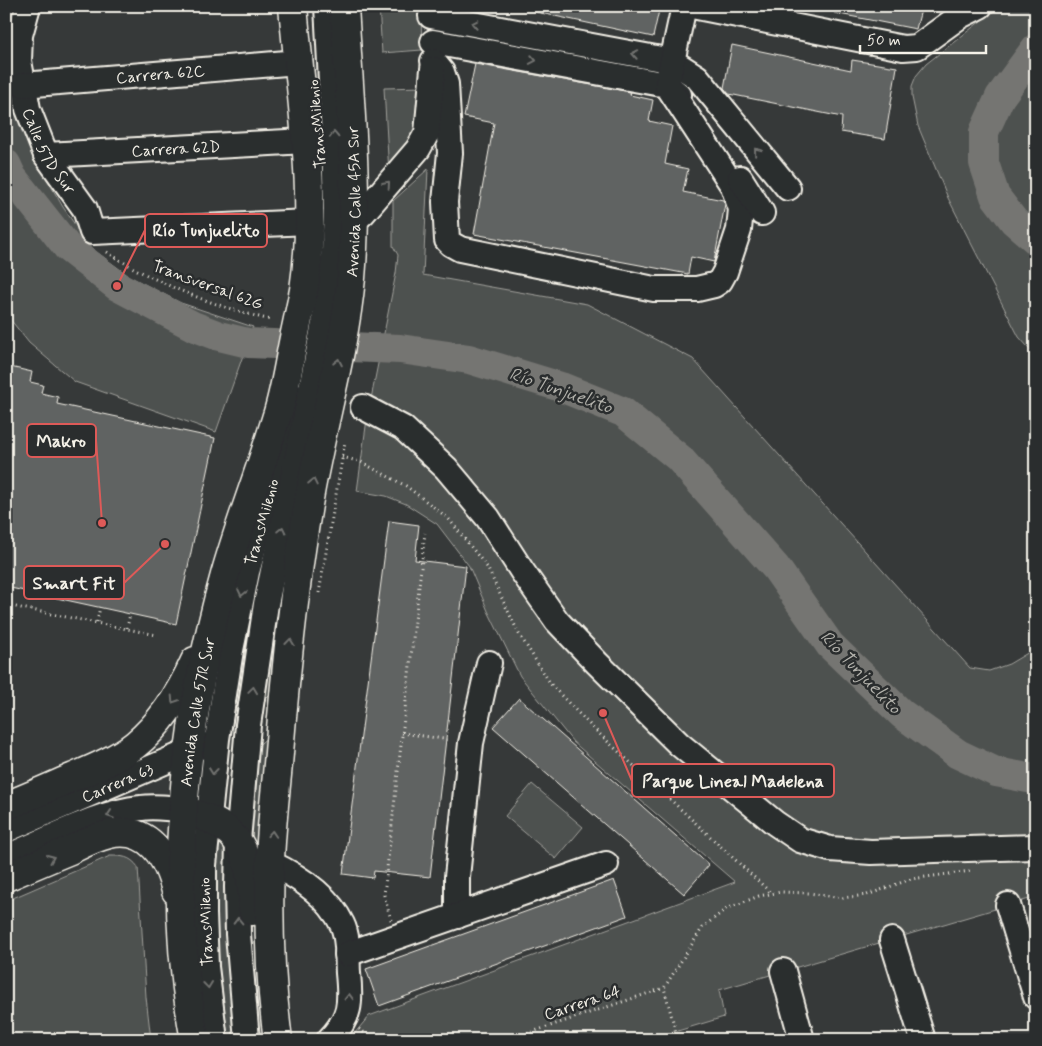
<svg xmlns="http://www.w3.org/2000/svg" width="1042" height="1046" viewBox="0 0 1042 1046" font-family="Mynerve,sans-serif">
  <rect width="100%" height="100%" fill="#363939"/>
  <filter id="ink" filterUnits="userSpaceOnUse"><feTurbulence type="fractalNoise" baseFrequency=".02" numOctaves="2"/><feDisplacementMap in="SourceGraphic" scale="10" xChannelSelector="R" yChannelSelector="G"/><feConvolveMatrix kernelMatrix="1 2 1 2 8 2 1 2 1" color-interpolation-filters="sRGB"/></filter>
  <g filter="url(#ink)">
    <path fill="#4e514f" stroke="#a1a19c" d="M379 6H418L421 15 422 50 382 53Z
      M1000 6H1036V356L1019 337 948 198 918 126 912 97V86L916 76 926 64Z
      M6 71 14 102 32 153 63 207 90 247 129 276 181 303 253 327 216 432 75 382 29 343 6 314Z
      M423 87 422 123 389 174 384 88Z
      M428 169 423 275 587 304 693 359 970 668 989 671 1009 664 1036 648V897L719 990 724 1017 648 1040H349L369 1016 735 882 573 742 520 676 488 611 469 566 437 524 406 504 386 496 357 491 367 419 396 273 398 255 393 246V201Z
      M257 566H267L245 706 231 713Z
      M286 602 274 691 260 705 271 606Z
      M270 735 257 868 248 842 253 750Z
      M532 784 583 827 556 859 505 816Z
      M218 839 228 844 237 1040H226L223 1021 215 900Z
      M110 856C122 856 130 856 138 867L146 997 151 1040H6V901Z"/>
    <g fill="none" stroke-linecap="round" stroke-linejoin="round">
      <path stroke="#757572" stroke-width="30" d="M1036 48 1000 97 984 132V163L995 196 1014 221 1036 240
        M6 164 12 177 68 248 117 286 193 326 219 336 248 343 400 349 469 359 561 387 623 412 679 458 776 568 830 645 902 714 958 754 996 772 1028 778H1036"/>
    </g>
    <path fill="#616362" stroke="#f4f1e8" d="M537 6H660L653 37 536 12Z
      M835 6H922L916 29 834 13Z
      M732 45 851 70 852 60 897 67 885 139 841 132 842 117 729 94 724 88Z
      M475 64 631 92 630 95 653 100 649 121 672 126 665 164 688 169 683 192 723 200 725 204 714 262 691 257 688 274 474 234 494 123 464 117Z
      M6 366 32 372 30 382 43 385 41 393 58 397 57 404 215 438 176 624 6 587V459L10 440 6 439Z
      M389 521 419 525 415 560 466 566 430 877 374 871 373 878 343 874Z
      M519 698 709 865 684 894 493 727Z
      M614 880 627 916 379 1006 366 969Z"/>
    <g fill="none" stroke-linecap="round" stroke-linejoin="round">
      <defs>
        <g id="minor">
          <path id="s1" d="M28 6 20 35 19 61 28 109 46 155 85 209 92 232 309 222"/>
          <path d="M692 6 903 48 917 47 960 16 980 6"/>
          <path d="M431 16 672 61 697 77 788 188"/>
          <path d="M433 42 667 85 679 95"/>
          <path d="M433 61 442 72 446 84 450 153 445 202 447 240 451 244 460 249 654 289H697L714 285 720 281 725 272 739 230 741 209 733 186 667 85 684 6"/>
          <path id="s2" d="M23 85 298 62"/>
          <path id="s3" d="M46 155 306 141"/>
          <path d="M740 178 762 213"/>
          <path d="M354 221 364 212 418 149 427 133 433 69"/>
          <path d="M363 407 403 428 446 468 488 518 522 571 557 621 597 663 679 744 775 823 800 840 830 849 871 852 1036 847"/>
          <path id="s4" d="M6 830 204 745"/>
          <path d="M6 857C47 841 97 812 141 808 155 806 169 808 183 810"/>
          <path d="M270 863C298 876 328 895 342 924 349 938 347 958 348 973 351 1003 351 1017 329 1040"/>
          <path d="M1008 905 1036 997"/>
          <path d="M457 916V877L471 743 489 663"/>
          <path d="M892 940 923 1040"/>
          <path d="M347 954 606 864"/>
          <path d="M783 971 802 1040"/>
          <path id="s5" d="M215 1040 206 967 204 914V865L217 739 231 650 247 572 296 397"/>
          <path d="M247 1040 238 934 237 887 238 841 248 725 266 604 304 423 324 323 334 251 336 210 334 138 327 6"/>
        </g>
        <g id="highway">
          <path d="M6 806C29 797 51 787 74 777 95 768 117 759 135 745 162 723 181 692 195 661"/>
          <path d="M183 810C244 827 250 852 253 911"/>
          <path d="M6 877C27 868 48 859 70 850 82 844 95 837 109 834 148 825 168 857 176 891"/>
          <path id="s6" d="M195 1040C166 886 183 725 225 575 240 522 260 472 276 419 283 398 287 375 291 353 295 332 300 311 304 290 318 197 301 100 293 6"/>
          <path id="s7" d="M278 1040C270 981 268 921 270 862 271 826 276 789 279 753 286 666 295 579 310 493 323 421 344 351 351 278 359 188 349 96 344 6"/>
        </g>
      </defs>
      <use href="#minor" stroke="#f4f1e8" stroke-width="28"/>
      <use href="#highway" stroke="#f4f1e8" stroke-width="31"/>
      <path stroke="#f4f1e8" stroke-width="3" stroke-dasharray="1 4" stroke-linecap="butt" d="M107 252C156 284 214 306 271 320
        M342 457 361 462 406 486 448 518 487 567 519 634 552 686 591 726 771 893
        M319 593 345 442
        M6 605 157 635
        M97 622 100 607
        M127 628 130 614
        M402 733 451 740
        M391 920 384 895 425 533
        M359 1029 375 1040
        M508 1040 664 988
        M678 1040 664 988 703 927 726 909 759 896 781 892 809 893 842 898 867 895 911 879 971 871"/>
      <use href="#minor" stroke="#2a2d2e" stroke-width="24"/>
      <use href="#highway" stroke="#2a2d2e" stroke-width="28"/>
    </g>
    <defs><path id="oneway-chevron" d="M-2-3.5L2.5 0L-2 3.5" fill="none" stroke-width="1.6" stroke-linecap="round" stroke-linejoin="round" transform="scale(1.25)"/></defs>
    <g stroke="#71726f">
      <use href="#oneway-chevron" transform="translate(475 24) rotate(-169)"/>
      <use href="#oneway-chevron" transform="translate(635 54) rotate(-169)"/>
      <use href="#oneway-chevron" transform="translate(533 60) rotate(10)"/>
      <use href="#oneway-chevron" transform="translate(334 135) rotate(-93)"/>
      <use href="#oneway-chevron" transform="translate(757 151) rotate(-129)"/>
      <use href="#oneway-chevron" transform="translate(387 184) rotate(-49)"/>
      <use href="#oneway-chevron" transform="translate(338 362) rotate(-79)"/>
      <use href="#oneway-chevron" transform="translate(313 482) rotate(-78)"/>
      <use href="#oneway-chevron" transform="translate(282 530) rotate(-78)"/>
      <use href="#oneway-chevron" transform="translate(242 593) rotate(103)"/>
      <use href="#oneway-chevron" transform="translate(290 642) rotate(-84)"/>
      <use href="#oneway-chevron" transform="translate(253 690) rotate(-82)"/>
      <use href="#oneway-chevron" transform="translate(174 700) rotate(123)"/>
      <use href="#oneway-chevron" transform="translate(213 771) rotate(97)"/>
      <use href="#oneway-chevron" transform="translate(110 815) rotate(162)"/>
      <use href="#oneway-chevron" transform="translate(272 834) rotate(-86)"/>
      <use href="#oneway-chevron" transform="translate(51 858) rotate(-24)"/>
      <use href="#oneway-chevron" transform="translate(238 921) rotate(-91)"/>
      <use href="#oneway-chevron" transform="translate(208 985) rotate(83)"/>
      <use href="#oneway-chevron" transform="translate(349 997) rotate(-89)"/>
    </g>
  </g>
  <g text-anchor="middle" stroke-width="5" stroke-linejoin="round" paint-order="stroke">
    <g font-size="16" fill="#f4f1e8" stroke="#2a2d2e">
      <text dy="6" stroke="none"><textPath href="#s2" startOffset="138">Carrera 62C</textPath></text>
      <text transform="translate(316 124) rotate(-95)" y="6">TransMilenio</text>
      <text dy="6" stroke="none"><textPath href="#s3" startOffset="130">Carrera 62D</textPath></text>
      <text dy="6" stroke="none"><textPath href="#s1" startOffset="152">Calle 57D Sur</textPath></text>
      <text dy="6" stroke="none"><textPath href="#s7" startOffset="845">Avenida Calle 45A Sur</textPath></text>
      <text transform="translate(208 284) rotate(20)" y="6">Transversal 62G</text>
      <text dy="6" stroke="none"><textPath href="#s5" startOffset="524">TransMilenio</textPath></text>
      <text dy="6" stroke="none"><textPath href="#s6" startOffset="330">Avenida Calle 57R Sur</textPath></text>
      <text dy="6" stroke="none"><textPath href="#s4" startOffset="121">Carrera 63</textPath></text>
      <text transform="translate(205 922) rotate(-92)" y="6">TransMilenio</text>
      <text transform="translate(582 1002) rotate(-18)" y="6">Carrera 64</text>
    </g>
    <g font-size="18" font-style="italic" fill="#b4b3ad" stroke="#2a2d2e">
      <text transform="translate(561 390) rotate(19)" y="6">Río Tunjuelito</text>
      <text transform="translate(861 672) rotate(46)" y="6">Río Tunjuelito</text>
    </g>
  </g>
  <path fill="none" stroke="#de5a58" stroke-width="2" d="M117 286L145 230M102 523L96 440M165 544L124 583M603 713L632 781"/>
  <g fill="#de5a58" stroke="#2a2d2e" stroke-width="2">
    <circle cx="117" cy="286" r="5"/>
    <circle cx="102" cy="523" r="5"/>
    <circle cx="165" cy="544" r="5"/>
    <circle cx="603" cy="713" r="5"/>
  </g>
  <g fill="#2a2d2e" stroke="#de5a58" stroke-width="2">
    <rect x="145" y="214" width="122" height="33" rx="5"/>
    <rect x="27" y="424" width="69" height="33" rx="5"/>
    <rect x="24" y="566" width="100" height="33" rx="5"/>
    <rect x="632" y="764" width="202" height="33" rx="5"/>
  </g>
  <g font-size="18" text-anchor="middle" font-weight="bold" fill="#f4f1e8">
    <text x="206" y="236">Río Tunjuelito</text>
    <text x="61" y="447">Makro</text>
    <text x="74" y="589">Smart Fit</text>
    <text x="733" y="787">Parque Lineal Madelena</text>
  </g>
  <rect width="1042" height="1046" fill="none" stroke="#2a2d2e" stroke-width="25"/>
  <rect x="12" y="12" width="1017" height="1021" fill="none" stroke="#f4f1e8" stroke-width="2" filter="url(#ink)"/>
  <path d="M860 45v8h126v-8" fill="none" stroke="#f4f1e8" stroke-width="2.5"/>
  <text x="867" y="45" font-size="15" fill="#f4f1e8" stroke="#2a2d2e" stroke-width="4" paint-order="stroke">50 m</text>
</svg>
